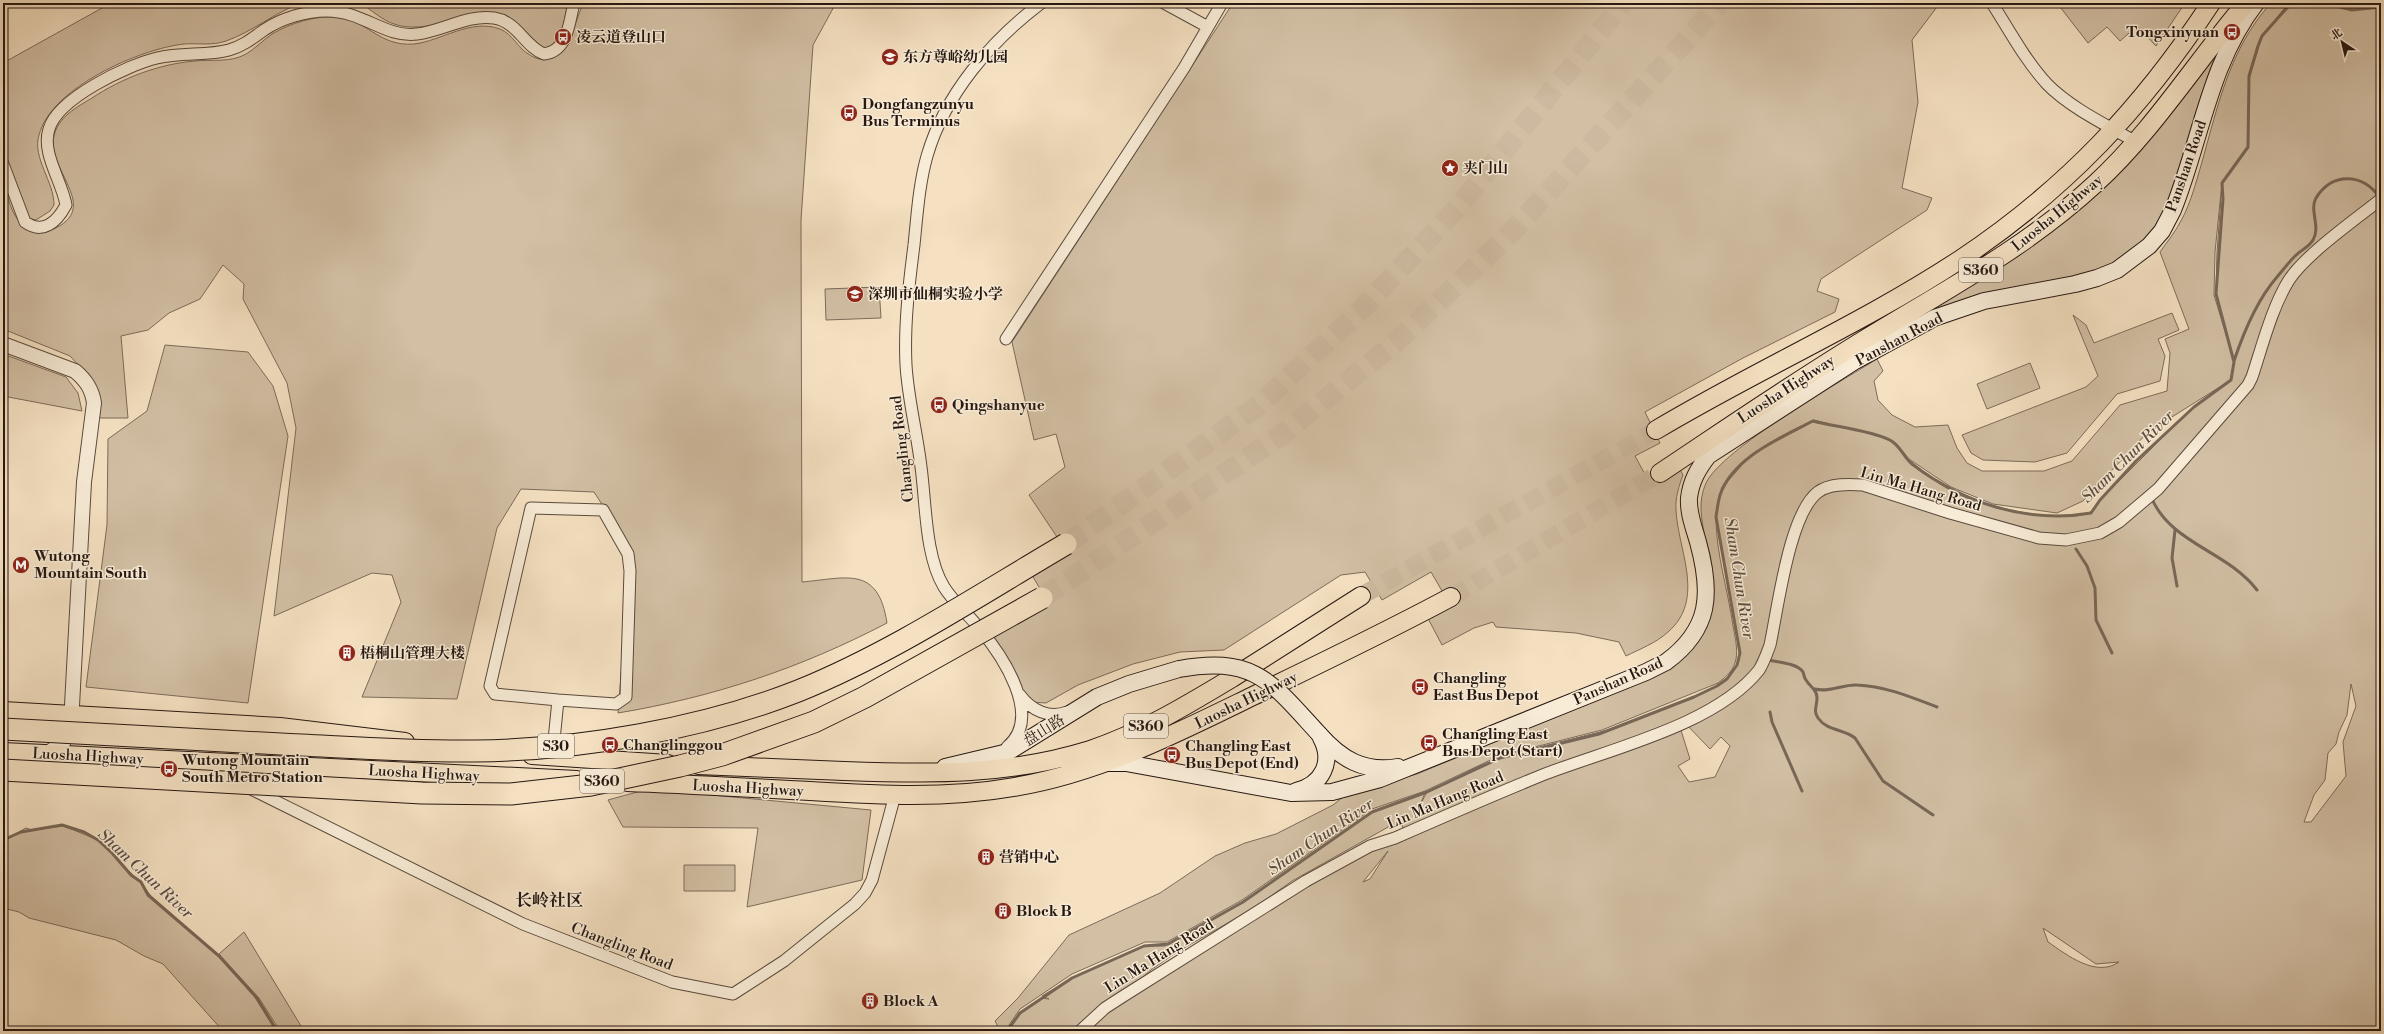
<svg xmlns="http://www.w3.org/2000/svg" width="2384" height="1034" viewBox="0 0 2384 1034" font-family="'Libre Bodoni','Noto Serif SC',serif">
  <rect width="100%" height="100%" fill="#f5e1c2"/>
  <filter id="stains"><feTurbulence type="fractalNoise" baseFrequency=".005" numOctaves="4"/><feColorMatrix values="0 0 0 0 .2 0 0 0 0 .09 0 0 0 0 .02 0 0 0 .5 -.17"/></filter>
  <radialGradient id="worn" r=".72"><stop offset=".6" stop-color="#630" stop-opacity="0"/><stop offset="1" stop-color="#630" stop-opacity=".3"/></radialGradient>
  <path fill="#d2bfa4" stroke="#7c6b5a" fill-rule="evenodd" d="M111 3H301C274 13 252 32 226 41 212 46 198 43 184 44 139 49 51 88 39 135 32 158 54 181 54 205L50 211 36 220 28 218 21 206 3 153V63Z
    M361 3H568C565 14 562 43 552 47 529 56 522 14 499 14 467 13 424 35 394 24 382 20 371 10 361 3Z
    M583 3H836L813 45 801 220 802 582C847 578 878 565 887 623 801 668 714 697 618 713L631 549 594 492 521 489 497 528 457 699 362 697 401 602 392 575 372 573 274 616 296 428 287 383 243 299 244 284 223 265 200 299 169 313 148 330 121 336 128 418H101L90 410 82 369 70 356 3 329V182C8 196 11 216 23 225 29 231 38 234 46 232 107 211 46 172 54 136 58 117 77 107 92 98 122 78 159 64 195 61 212 59 230 63 246 54 255 49 263 40 272 34 291 23 313 16 335 17 366 18 378 47 414 44 441 41 471 18 500 29 513 34 518 49 530 55 534 58 539 59 544 60L560 53 569 41Z
    M1233 3H1940L1912 40 1918 102 1902 188 1932 198 1927 210 1821 279 1817 291 1839 299 1835 312 1743 358 1645 412 1660 443 1635 456 1647 478 1676 462 1683 475C1679 486 1675 498 1676 510 1678 551 1706 599 1668 632 1656 643 1640 649 1626 656L1619 642 1576 633 1496 627 1493 622 1474 628 1442 645 1423 609 1445 596 1431 572 1382 600 1365 572 1341 575 1224 650 1180 652 1133 664 1078 685 1046 703 1031 702 1022 694 989 635 1048 602 1030 572 1065 549 1029 495 1065 467 1056 434 1034 440 1012 342Z
    M2057 3H2185L2156 46 2137 26 2120 41 2107 27 2088 43Z
    M2271 3H2290L2287 5 2262 36 2293 3H2323L2352 10 2381 7V1031H1082L1105 1012 1282 901 1403 831 1402 824 1390 826 1292 881 1254 908 1177 952 1151 970 1079 1031H1008L1020 1013 1041 998 1049 999 1042 996 1070 979 1144 946H1165L1175 939 1243 902 1372 812 1425 793 1419 807 1427 792 1479 766 1519 752 1608 730 1694 697 1720 685 1735 669 1739 661V650L1716 518C1716 554 1728 590 1733 626 1735 637 1738 649 1736 659 1734 670 1726 677 1718 683L1602 730 1499 756 1425 791 1372 809 1242 900 1167 942H1145L1072 974 1020 1009 1005 1031H1000L995 1021 1018 998 1069 935 1160 893 1215 856 1245 843 1276 834 1333 805 1348 793 1417 774 1664 672C1721 634 1716 597 1705 537 1701 518 1698 501 1706 483 1722 449 1840 382 1877 359L1883 371 1874 381 1878 400 1892 415 1915 427 1948 425 1957 448 1967 463 1982 471H2044L2072 461 2120 405 2167 391 2170 353 2165 339 2189 329 2160 252C2167 242 2176 231 2182 219 2191 202 2196 182 2202 162 2218 105 2230 48 2271 3ZM2262 36 2249 79 2248 147 2222 183 2217 252 2216 294 2228 341 2214 295 2215 252 2222 183 2248 147 2249 75ZM2226 383 2191 409 2100 500C2097 506 2095 510 2088 513 2063 525 1972 505 1948 489 1935 480 1921 470 1909 460 1900 452 1896 443 1884 438L1897 444 1909 459 1951 487 1993 504 2057 513 2083 501 2148 432ZM1813 420 1830 424 1813 421 1768 444 1749 457 1721 489C1741 453 1778 438 1813 420ZM2351 684 2356 706 2343 742 2346 776 2311 822H2304L2314 795 2325 780 2328 753 2336 744 2339 732 2347 715ZM1684 722 1710 749 1721 737 1730 746 1715 777 1689 782 1678 766 1690 759 1679 724ZM1388 851 1370 879 1363 882ZM2043 928 2096 964 2119 962C2096 978 2067 955 2048 942Z
    M2327 3H2381V6L2353 9Z
    M2221 47 2175 188 2159 224 2145 240 2118 262 2094 272 1986 294 1887 336 2012 255Z
    M879 287 881 318 826 320 825 289Z
    M2172 313 2179 330 2158 339 2165 356 2160 381 2117 394 2067 453 2035 462 1983 460 1971 453 1962 435 2086 387 2098 376 2073 315 2086 325 2094 343Z
    M165 345 248 352 273 386 288 436 248 703 86 687 107 525 108 439 147 411Z
    M3 354 66 377 78 393 82 411 3 396Z
    M2030 363 2040 388 1987 409 1977 384Z
    M648 789 871 810 862 880 747 907 758 828 623 827 608 800Z
    M64 826 98 840 141 883 151 896 219 956 254 996 276 1031H223L163 964 144 956 116 940 29 918 19 912 3 908V841L26 828 32 830Z
    M684 865H735V891H684Z
    M244 932 304 1031H280L259 998 219 954Z"/>
  <g fill="none" stroke-linecap="round" stroke-linejoin="round">
    <path stroke="#786757" stroke-width="3" d="M2323 3 2352 10 2381 7
      M2234 361C2244 331 2257 300 2277 277 2283 270 2289 262 2295 256 2301 250 2309 247 2313 240 2321 227 2309 210 2316 198 2332 172 2363 173 2379 197
      M2152 499C2172 544 2227 551 2257 590
      M2175 530 2172 558 2177 586
      M2076 549 2087 566 2095 588 2096 620 2112 653
      M1768 660C1777 662 1797 663 1803 672 1804 674 1804 678 1806 680 1810 687 1817 689 1817 698 1817 706 1813 711 1818 718 1827 731 1844 729 1855 738L1883 781 1933 815
      M1815 689C1829 693 1843 684 1857 685 1885 686 1911 697 1937 707
      M1770 712 1772 722 1802 791
      M3 840 21 832 62 825 84 832 98 840 112 853 131 875 141 882 148 895 219 956 257 998 277 1031
      M1007 1031 1020 1013 1072 978 1144 946 1168 944 1243 902 1372 812 1427 792 1500 758 1599 734 1694 697 1717 686 1727 679 1737 665 1740 653 1716 517C1717 510 1718 502 1720 495 1733 457 1781 438 1813 421 1836 427 1869 430 1890 440 1900 445 1904 458 1912 464 1963 503 2027 524 2091 513L2100 500 2136 461 2194 407 2231 380 2234 362 2216 294 2223 199 2222 183 2248 147 2249 76 2258 46 2262 36 2291 3"/>
    <path stroke="#ccb99f" stroke-width="18" stroke-dasharray="18 9" stroke-linecap="butt" d="M1361 596 1656 430
      M1451 597 1660 473"/>
    <path stroke="#ccb99f" stroke-width="21" stroke-dasharray="21 10" stroke-linecap="butt" d="M1066 544 1259 405 1363 308 1461 204 1623 3
      M1042 598 1280 436 1395 343 1510 234 1720 3"/>
    <defs>
      <path id="minor" d="M1164 3 1208 27
        M1992 3C2009 30 2025 60 2047 84 2069 107 2108 126 2136 142
        M3 164 25 222C43 235 57 222 66 205 62 181 41 153 49 129 58 98 128 65 157 58 181 52 207 56 229 50 243 46 253 38 264 30 282 18 306 11 327 11 363 11 385 38 417 34 443 31 468 14 494 18 518 22 524 46 544 54 568 51 569 23 574 3
        M1006 339 1184 68 1222 3
        M1020 695C1031 710 1049 719 1067 712
        M1007 747C1044 717 1002 655 979 628 968 614 954 603 944 587 925 556 926 503 921 467 917 433 908 399 906 365 904 325 909 284 914 245 917 216 919 184 927 156 945 94 991 41 1041 3
        M553 750 558 700 616 704 626 697 630 571 628 554 603 510 531 508 490 686 495 694 558 700
        M249 788 523 924 672 982 733 994 784 961 855 904 865 893 872 880 895 795
        M1080 1031 1105 1008 1122 997 1306 881 1370 846 1395 838C1443 817 1491 796 1540 776 1605 750 1715 726 1759 670 1764 662 1767 653 1770 645 1778 608 1789 514 1818 492 1830 483 1850 484 1863 485L1950 513 2039 538 2066 540 2100 533 2119 522 2158 489 2248 385 2252 377C2262 347 2272 307 2289 280 2306 254 2356 219 2381 199"/>
      <path id="tertiary" d="M3 344 75 371C86 380 92 389 94 403L84 482 71 724 63 743 46 754"/>
      <path id="secondary" d="M1319 734C1341 759 1364 773 1398 767
        M1107 763H1126L1291 793 1332 792 1380 779 1646 672 1666 662C1711 629 1712 593 1698 542 1694 528 1688 513 1689 498 1691 481 1698 469 1708 456L1855 361 1934 318 1984 301 2075 284 2097 278 2117 270 2149 246 2162 231 2173 210C2201 140 2209 64 2256 3
        M945 767 1008 752 1097 697 1129 684 1179 669
        M1296 791C1322 785 1334 762 1321 738"/>
      <path id="primary" d="M1656 430C1756 370 1864 323 1961 259 2066 189 2142 108 2211 3
        M1660 473C1732 425 1803 376 1877 332 1953 286 2029 245 2095 184 2153 131 2195 63 2246 3
        M3 711 280 727 405 742
        M3 752 577 780
        M532 755 668 764
        M698 765C747 767 795 769 844 771 930 774 1006 776 1090 750 1141 733 1187 705 1232 678 1275 651 1318 623 1361 596
        M627 782C688 784 749 788 810 791 878 795 946 799 1014 787 1099 773 1175 734 1253 696 1319 664 1386 632 1451 597"/>
    </defs>
    <use href="#minor" stroke="#5a4a3d" stroke-width="13"/>
    <use href="#tertiary" stroke="#5a4a3d" stroke-width="16"/>
    <use href="#secondary" stroke="#261711" stroke-width="18"/>
    <use href="#primary" stroke="#261711" stroke-width="20"/>
    <use href="#minor" stroke="#f8ecd7" stroke-width="11"/>
    <use href="#tertiary" stroke="#f8ecd7" stroke-width="14"/>
    <use href="#secondary" stroke="#f8ecd7" stroke-width="16"/>
    <use href="#primary" stroke="#f5e1c2" stroke-width="18"/>
    <defs>
      <path id="secondary-bridge" d="M1179 669C1255 655 1272 683 1319 734"/>
      <path id="motorway-bridge" d="M3 729C96 734 188 739 281 744 346 747 411 752 476 751 578 750 702 729 798 691 892 653 979 595 1066 544
        M3 770 422 793 511 794 591 785 680 766 722 755 814 722 865 697 1042 598"/>
    </defs>
    <use href="#secondary-bridge" stroke="#261711" stroke-width="18" stroke-linecap="butt"/>
    <use href="#motorway-bridge" stroke="#261711" stroke-width="23" stroke-linecap="butt"/>
    <use href="#secondary-bridge" stroke="#f8ecd7" stroke-width="16"/>
    <use href="#motorway-bridge" stroke="#f5e1c2" stroke-width="21"/>
  </g>
  <defs>
    <symbol id="bus-disc" viewBox="-11 -11 22 22"><circle r="9.5" fill="#8f2418" stroke="#f8ecd7"/><path d="M-5-6H5V4H4V6H2V4H-2V6H-4V4H-5ZM-3.5-4V0h7V-4ZM-3.5 1.2v1.5H-2V1.2ZM2 1.2v1.5H3.5V1.2Z" fill="#fff"/></symbol>
    <symbol id="school-disc" viewBox="-11 -11 22 22"><circle r="9.5" fill="#8f2418" stroke="#f8ecd7"/><path d="M0-5L7-2L0 1L-7-2ZM-4 1L0 2.5L4 1V4Q0 6-4 4Z" fill="#fff"/></symbol>
    <symbol id="sight-disc" viewBox="-11 -11 22 22"><circle r="9.5" fill="#8f2418" stroke="#f8ecd7"/><path d="M0-6L1.8-2.2L6-1.7L2.9 1.2L3.7 5.4L0 3.3L-3.7 5.4L-2.9 1.2L-6-1.7L-1.8-2.2Z" fill="#fff"/></symbol>
    <symbol id="metro-disc" viewBox="-11 -11 22 22"><circle r="9.5" fill="#8f2418" stroke="#f8ecd7"/><path d="M-5.5 5V-5H-3L0 0L3-5H5.5V5H3V-.5L0 4L-3-.5V5Z" fill="#fff"/></symbol>
    <symbol id="building-disc" viewBox="-11 -11 22 22"><circle r="9.5" fill="#8f2418" stroke="#f8ecd7"/><path d="M-4-6H4V6H1V3H-1V6H-4ZM-2.5-4.3h1.7v1.8h-1.7ZM.8-4.3h1.7v1.8H.8ZM-2.5-1h1.7V.8h-1.7ZM.8-1h1.7V.8H.8Z" fill="#fff"/></symbol>
  </defs>
  <g fill-rule="evenodd">
    <use href="#bus-disc" x="2222" y="22" width="20" height="20"/>
    <use href="#bus-disc" x="553" y="27" width="20" height="20"/>
    <use href="#school-disc" x="880" y="47" width="20" height="20"/>
    <use href="#bus-disc" x="839" y="103" width="20" height="20"/>
    <use href="#sight-disc" x="1440" y="158" width="20" height="20"/>
    <use href="#school-disc" x="845" y="284" width="20" height="20"/>
    <use href="#bus-disc" x="929" y="395" width="20" height="20"/>
    <use href="#metro-disc" x="11" y="555" width="20" height="20"/>
    <use href="#building-disc" x="337" y="643" width="20" height="20"/>
    <use href="#bus-disc" x="1410" y="677" width="20" height="20"/>
    <use href="#bus-disc" x="1419" y="733" width="20" height="20"/>
    <use href="#bus-disc" x="600" y="735" width="20" height="20"/>
    <use href="#bus-disc" x="1162" y="745" width="20" height="20"/>
    <use href="#bus-disc" x="159" y="759" width="20" height="20"/>
    <use href="#building-disc" x="976" y="847" width="20" height="20"/>
    <use href="#building-disc" x="993" y="901" width="20" height="20"/>
    <use href="#building-disc" x="860" y="991" width="20" height="20"/>
  </g>
  <g text-anchor="middle" stroke-width="3" stroke-linejoin="round" paint-order="stroke">
    <g fill="#f8ecd7" stroke="#65574c" stroke-width="1">
      <rect x="1959" y="258" width="44" height="24" rx="3"/>
      <rect x="1124" y="714" width="44" height="24" rx="3"/>
      <rect x="538" y="734" width="36" height="24" rx="3"/>
      <rect x="580" y="769" width="44" height="24" rx="3"/>
    </g>
    <g font-size="14" font-weight="bold" fill="#261711">
      <text x="1981" y="275">S360</text>
      <text x="1146" y="731">S360</text>
      <text x="556" y="751">S30</text>
      <text x="602" y="786">S360</text>
    </g>
    <g font-size="15" font-weight="bold" fill="#261711" stroke="#f8ecd7" text-anchor="start">
      <text x="2219" y="37" text-anchor="end">Tongxinyuan</text>
      <text x="576" y="42">凌云道登山口</text>
      <text x="903" y="62">东方尊峪幼儿园</text>
      <text x="862" y="109">Dongfangzunyu<tspan x="862" dy="17">Bus Terminus</tspan></text>
      <text x="1463" y="173">夹门山</text>
      <text x="868" y="299">深圳市仙桐实验小学</text>
      <text x="952" y="410">Qingshanyue</text>
      <text x="34" y="561">Wutong<tspan x="34" dy="17">Mountain South</tspan></text>
      <text x="360" y="658">梧桐山管理大楼</text>
      <text x="1433" y="683">Changling<tspan x="1433" dy="17">East Bus Depot</tspan></text>
      <text x="1442" y="739">Changling East<tspan x="1442" dy="17">Bus Depot (Start)</tspan></text>
      <text x="623" y="750">Changlinggou</text>
      <text x="1185" y="751">Changling East<tspan x="1185" dy="17">Bus Depot (End)</tspan></text>
      <text x="182" y="765">Wutong Mountain<tspan x="182" dy="17">South Metro Station</tspan></text>
      <text x="999" y="862">营销中心</text>
      <text x="1016" y="916">Block B</text>
      <text x="883" y="1006">Block A</text>
    </g>
    <g font-size="15" fill="#261711" stroke="#f8ecd7">
      <text transform="translate(2186 166) rotate(-71)" y="5">Panshan Road</text>
      <text transform="translate(2057 213) rotate(-39)" y="5">Luosha Highway</text>
      <text transform="translate(1899 339) rotate(-28)" y="5">Panshan Road</text>
      <text transform="translate(1786 389) rotate(-33)" y="5">Luosha Highway</text>
      <text transform="translate(902 449) rotate(-97)" y="5">Changling Road</text>
      <text transform="translate(1921 489) rotate(16)" y="5">Lin Ma Hang Road</text>
      <text transform="translate(1618 681) rotate(-24)" y="5">Panshan Road</text>
      <text transform="translate(1246 700) rotate(-26)" y="5">Luosha Highway</text>
      <text transform="translate(1044 730) rotate(-32)" y="5">盘山路</text>
      <text transform="translate(88 756) rotate(3)" y="5">Luosha Highway</text>
      <text transform="translate(424 773) rotate(3)" y="5">Luosha Highway</text>
      <text transform="translate(748 788) rotate(3)" y="5">Luosha Highway</text>
      <text transform="translate(1445 800) rotate(-23)" y="5">Lin Ma Hang Road</text>
      <text transform="translate(622 946) rotate(21)" y="5">Changling Road</text>
      <text transform="translate(1159 956) rotate(-32)" y="5">Lin Ma Hang Road</text>
    </g>
    <g font-size="16" font-style="italic" fill="#5d4c40" stroke="#f8ecd7">
      <text transform="translate(2127 456) rotate(-45)" y="6">Sham Chun River</text>
      <text transform="translate(1740 578) rotate(81)" y="6">Sham Chun River</text>
      <text transform="translate(1320 836) rotate(-34)" y="6">Sham Chun River</text>
      <text transform="translate(146 873) rotate(43)" y="6">Sham Chun River</text>
    </g>
    <g font-size="17" font-weight="bold" fill="#261711" stroke="#f8ecd7">
      <text x="549" y="906">长岭社区</text>
    </g>
  </g>
  <rect width="2384" height="1034" fill="none" stroke="#f5e1c2" stroke-width="16"/>
  <rect x="4" y="4" width="2376" height="1026" fill="none" stroke="#261711" stroke-width="2"/>
  <rect x="8" y="8" width="2368" height="1018" fill="none" stroke="#261711"/>
  <g transform="translate(2342 42) rotate(325)" stroke="#f8ecd7" stroke-width="3" paint-order="stroke">
  <path d="M0-3L7 15L0 10L-7 15Z" fill="#261711"/>
  <text y="-6" font-size="11" font-weight="bold" text-anchor="middle" fill="#261711">北</text>
  </g>
  <rect width="100%" height="100%" filter="url(#stains)"/>
  <rect width="100%" height="100%" fill="url(#worn)"/>
</svg>
